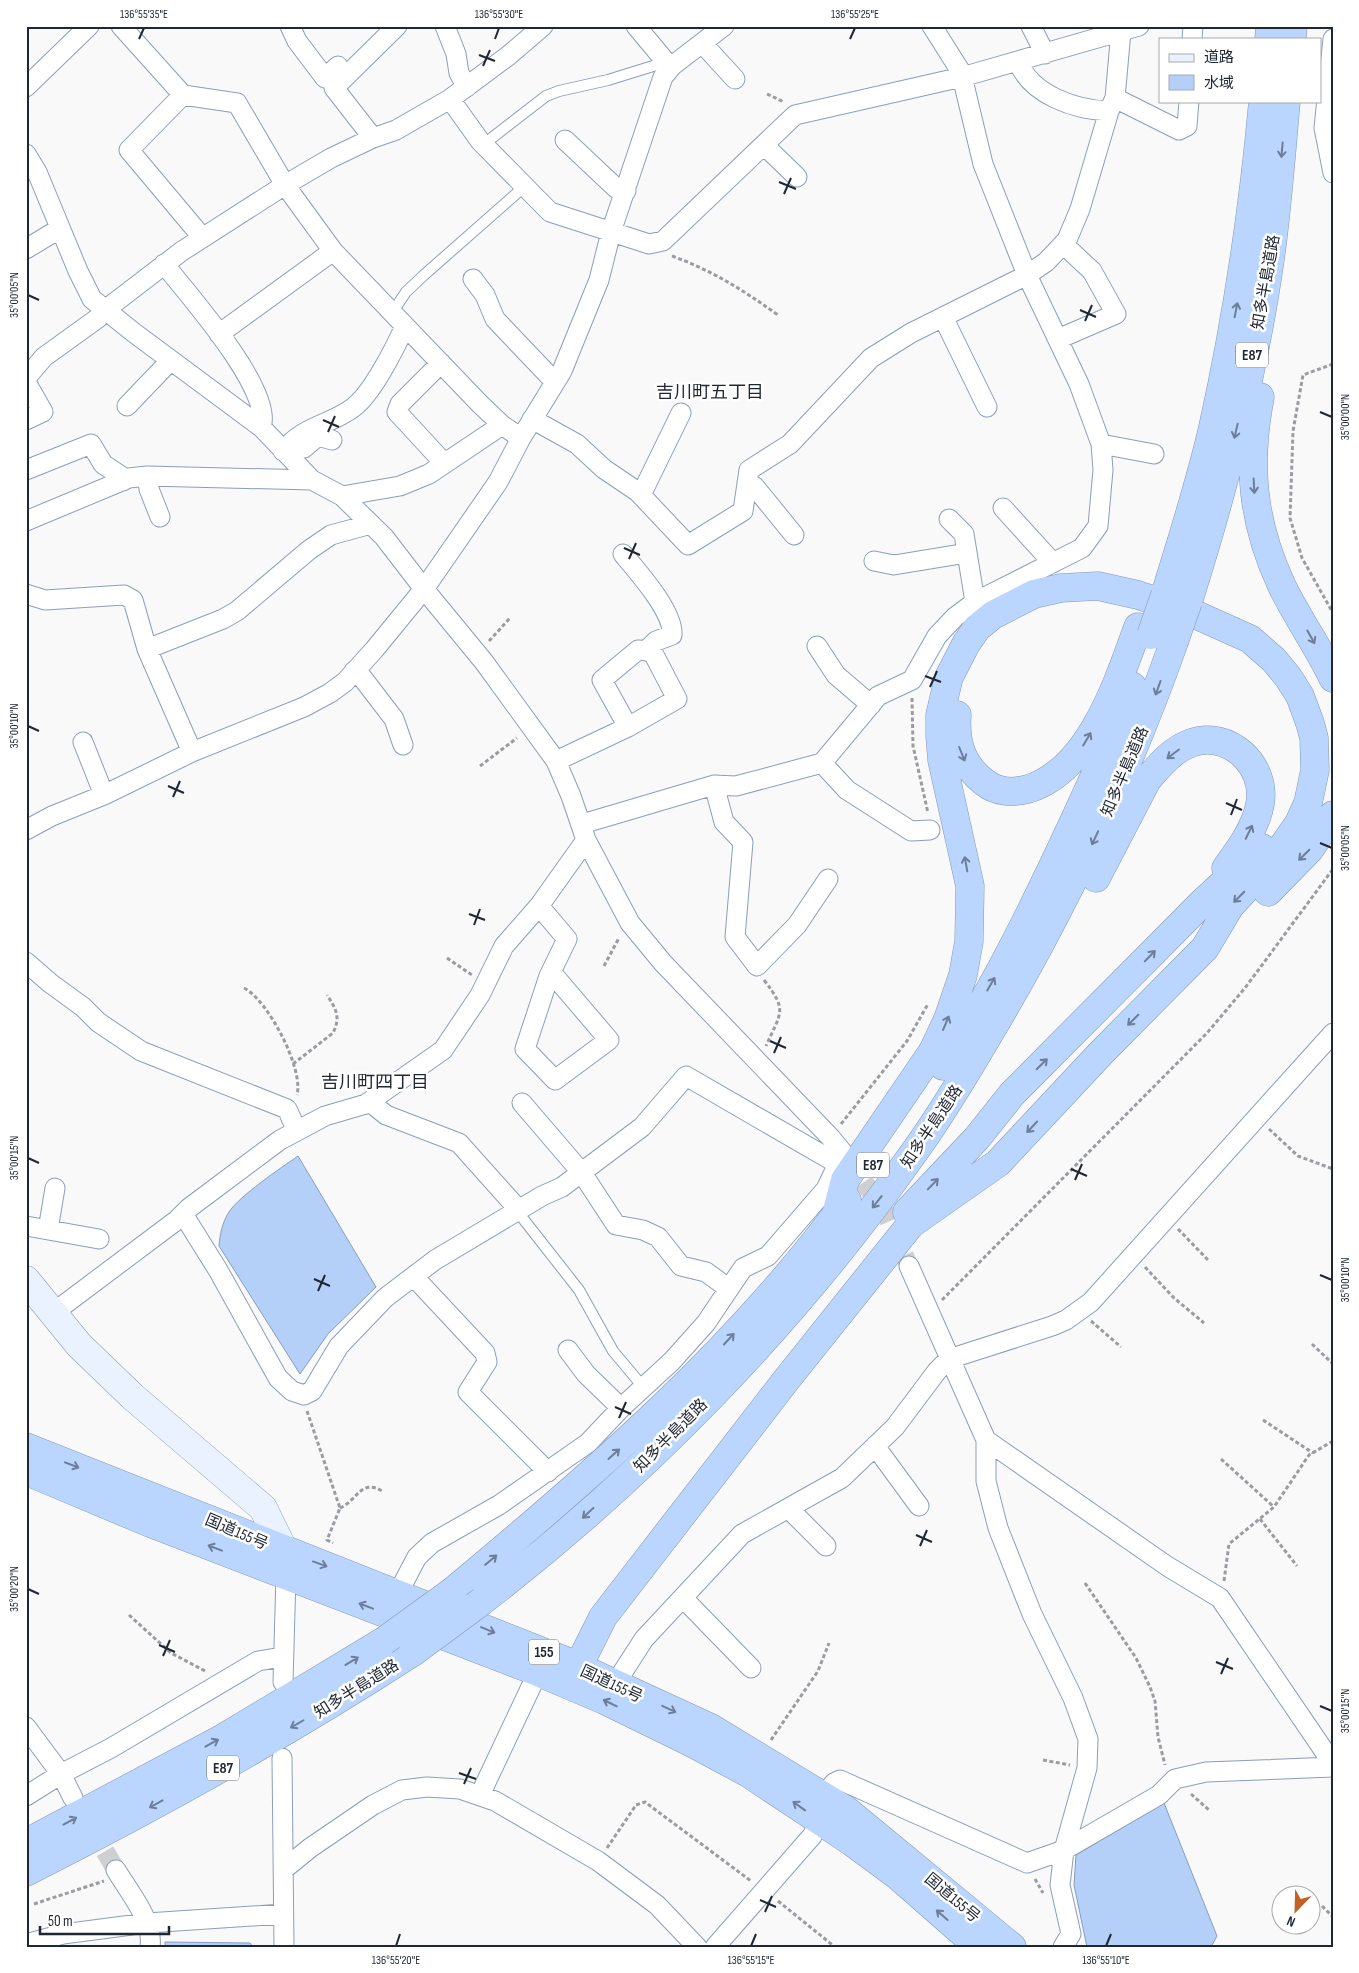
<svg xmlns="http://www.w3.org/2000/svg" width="1359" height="1973" viewBox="0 0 1359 1973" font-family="'Sofia Sans Condensed','Noto Sans JP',sans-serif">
  <rect width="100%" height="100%" fill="#f9f9f9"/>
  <path fill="#b4d0f8" stroke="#879dbd" d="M298 1156 376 1287 328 1334 300 1374 219 1246C220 1234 222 1223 229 1212 238 1197 282 1167 298 1156Z
    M1164 1803 1217 1936 1211 1947H1087L1074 1885 1076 1855Z
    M165 1942 250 1943 253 1947H165Z"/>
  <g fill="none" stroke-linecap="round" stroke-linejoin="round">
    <path stroke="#cdcfd1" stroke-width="19" stroke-dasharray="19 9" stroke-linecap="butt" d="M848 1159 886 1214 909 1266
      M91 1827 116 1870"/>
    <defs>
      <path id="lane" d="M484 144 546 96 559 91 608 80 666 62 668 64
        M392 313 406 292 424 275 525 186
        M517 1211 579 1290 613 1351 644 1388"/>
      <path id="street" d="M121 26 183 95 237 103 285 185 333 251 480 404 502 425 521 438
        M290 26 297 41 325 78 338 66
        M445 26 456 54 459 73 467 87
        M636 26 666 62
        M1031 26 1045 54
        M1121 31 1115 98 1179 130 1187 126 1189 101
        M1192 39 1193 26
        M1333 39 1324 128 1333 173
        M702 43 735 79
        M1018 61C1030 95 1076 110 1109 111
        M26 87 89 26
        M183 95 129 150 202 237
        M450 99 480 141 550 212 649 244 663 241 795 115 962 77 1139 26
        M373 138 334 88 397 26
        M565 140 616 188 626 191
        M764 145 797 177
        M26 154 37 172 78 271 92 299 133 332 261 427 312 480 342 496 384 537 424 589 484 662 556 761 571 796 586 840 630 923 663 963 831 1138 844 1154 838 1164
        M26 249 59 229
        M164 264C187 293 275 392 261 427
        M473 279 485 295 495 319 555 382
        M943 317 987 407
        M219 334 333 251
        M1058 339 1116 314 1092 271 1063 244
        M441 363 400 404 397 412 444 463
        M26 378 44 357 98 318 105 310 182 251 285 185 331 158 373 138 396 130 450 99 508 56 543 26
        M26 382 43 412 26 420
        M127 406 171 360
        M532 419 577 444 604 469 638 492 688 545 743 511 749 470 790 444 871 358 911 333 1027 275 1046 262 1067 240 1080 209 1109 111 1115 98
        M1101 444 1154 454
        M304 448 318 436 332 440
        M283 451C304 425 331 425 354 407 373 392 395 348 405 326
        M26 470 91 444 103 464 121 476 123 481
        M147 476 149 489 160 517
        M747 483 755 487 794 535
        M641 495 681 413
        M342 496 400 486 429 474 502 425
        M1003 508 1053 563
        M949 519 964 534 975 602
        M26 521 129 478 147 476 312 480
        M623 554C638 572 674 612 672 635L656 641 646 651
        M874 561 894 565 967 553
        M26 594 45 600 124 595 133 600 147 649 192 752
        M817 646 836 675 871 705
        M147 649 223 619 237 611 309 550 331 535 371 524
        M354 671 361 676 394 719 403 745
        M83 742 104 795
        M556 761 628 727 677 699 652 651 638 650 602 680 628 727
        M822 763 847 790 911 831 930 830
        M714 785 724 822 743 842 735 937 757 966 797 925 828 879
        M582 824 714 785 736 786 822 763 878 696 912 680 937 636 955 617 975 602 1082 548 1098 526 1103 470 1101 444 1079 384 1027 275 983 164 961 72 932 26
        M26 830 52 816 104 795 192 752 304 707 330 693 345 682 374 650 424 589 498 482 521 438 562 371 599 280 611 232 663 77 672 66 724 26
        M539 906 567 939 549 976 525 1049 555 1080 609 1040 551 972
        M26 962 50 983 83 1007 98 1022 141 1051 287 1109 297 1131
        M370 1102 386 1115 459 1143 519 1210
        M522 1103 582 1173 616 1225 643 1230 658 1237 681 1266 706 1272 728 1288
        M183 1214 218 1270 278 1378 292 1391 304 1395 312 1391 339 1346 385 1298 435 1260 542 1196 562 1187 642 1127 686 1076 838 1164 826 1189 768 1256 743 1268 706 1323 672 1361 621 1408 588 1443 499 1505 432 1543 417 1557 398 1593
        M26 1226 99 1239
        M48 1230 55 1188
        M909 1266 986 1440V1481L998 1528 1032 1614 1073 1698 1088 1739 1087 1768 1064 1850 1060 1885 1071 1934 1063 1947
        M414 1277 485 1353 487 1362 468 1392 548 1472
        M53 1313 177 1220 189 1208 280 1140 325 1116 366 1104 443 1050 480 995 504 946 539 906 586 840
        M568 1350 586 1374 621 1408
        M986 1440 1167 1566 1220 1598 1333 1764
        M875 1446 919 1506
        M791 1507 795 1515 826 1546
        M683 1598 751 1668
        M283 1682 286 1575
        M615 1684 644 1639 742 1534 842 1478 895 1427 937 1371 949 1359 1052 1326 1066 1320 1091 1302 1333 1033
        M26 1727 61 1774 73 1798
        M282 1758 284 1947
        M480 1795 538 1672
        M824 1795 834 1783 840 1780 1027 1863 1064 1850 1159 1795 1175 1779 1206 1772 1333 1767
        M26 1796 61 1774 111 1748 258 1661 282 1657
        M116 1870C129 1892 154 1921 150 1947
        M283 1870 310 1848 373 1805 402 1790 427 1787 460 1789 495 1801 598 1861 657 1905 697 1947
        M26 1944 63 1934 147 1923 283 1914
        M715 1947 812 1836 820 1822"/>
      <path id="secondary" d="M26 1280 79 1345 133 1397 263 1508 284 1551 285 1565"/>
      <path id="highway" d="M1269 39 1270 26
        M1292 39 1293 26
        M1260 397C1247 464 1252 521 1281 584 1296 616 1318 646 1333 678
        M1165 595C1182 539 1200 484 1213 427 1237 319 1253 211 1263 101
        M1188 602C1225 486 1256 366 1272 245 1278 197 1282 149 1286 101
        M957 715C955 743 962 765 984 782 996 792 1013 793 1028 789 1090 770 1118 682 1138 627
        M1096 878 1147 780C1160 765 1172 750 1191 743 1229 729 1267 766 1260 804 1256 827 1240 849 1226 868
        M1268 892 1310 849 1333 815
        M943 1066C989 998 1026 923 1061 849 1086 796 1111 742 1132 686
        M907 1212 977 1138 1012 1094 1203 902 1262 848
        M26 1447 561 1659 711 1728 846 1810 1012 1947
        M26 1471 150 1523 538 1672 604 1700 692 1743 748 1773 852 1842 898 1876 979 1947
        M453 1591C595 1473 737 1350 847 1200
        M482 1601C646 1475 795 1321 915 1151 943 1112 968 1070 992 1029 1066 904 1126 778 1174 642
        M559 1681 578 1667 603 1617 787 1379 911 1224 998 1163 1101 1053 1205 948 1230 906 1274 859 1299 823 1308 803 1315 770 1314 738 1310 723 1300 696 1288 677 1274 660 1250 639 1192 613 1138 595 1098 586 1061 588 1034 594 993 615 977 628 966 644 949 677 940 715V736L942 760 970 886 969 941 963 975 948 1019 933 1051 845 1180 836 1215
        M26 1843 223 1738 384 1641
        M26 1872C159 1805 288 1733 413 1652"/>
    </defs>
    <use href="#lane" stroke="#8b9ebb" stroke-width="12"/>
    <use href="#street" stroke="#8b9ebb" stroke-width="21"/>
    <use href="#secondary" stroke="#8b9ebb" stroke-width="29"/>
    <use href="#highway" stroke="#8498b7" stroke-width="29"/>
    <path stroke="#999ca1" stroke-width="3" stroke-dasharray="4 2.5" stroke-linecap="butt" d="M767 94 784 102
      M672 256C713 271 743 290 778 315
      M1333 364 1303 375 1293 431 1290 518 1302 558 1333 613
      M489 641 510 618
      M912 698 913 746 928 813
      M480 766 517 738
      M447 958 472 975
      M604 966 619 938
      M764 980C788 1011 781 1012 766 1046
      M244 988C268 1000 304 1069 297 1095
      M293 1064 333 1033C341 1017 336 1009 327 995
      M841 1124 907 1041 928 1004
      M1269 1129 1298 1156 1333 1169
      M1178 1229 1209 1261
      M1145 1267 1174 1298 1204 1323
      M942 1300 1207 1033 1245 988 1333 869
      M1091 1321 1121 1347
      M1312 1344 1333 1364
      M307 1411 340 1508 327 1540 333 1543
      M1263 1420 1313 1453
      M1221 1459 1274 1507
      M340 1508C357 1501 361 1478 382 1491
      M1260 1519 1297 1566
      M1224 1581 1229 1544 1274 1507 1309 1455 1333 1441
      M1085 1583 1136 1658 1150 1687 1155 1701 1158 1737 1165 1765
      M129 1615 171 1653 207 1672
      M771 1740 818 1671 829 1643
      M1043 1760 1070 1765
      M1191 1794 1209 1810
      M607 1848 636 1805 645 1802 751 1881
      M1035 1879 1043 1893
      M778 1901 835 1947
      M34 1904 104 1881
      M1322 1906 1333 1917"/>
    <use href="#lane" stroke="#fff" stroke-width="10"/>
    <use href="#street" stroke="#fff" stroke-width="19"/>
    <use href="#secondary" stroke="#eaf2ff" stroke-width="28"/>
    <use href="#highway" stroke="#bad5fe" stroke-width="28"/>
    <defs>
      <path id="highway-bridge" d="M1151 635 1165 595
        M1174 642 1188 602
        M384 1641 453 1591
        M413 1652 482 1601"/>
    </defs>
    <use href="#highway-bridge" stroke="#8498b7" stroke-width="29" stroke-linecap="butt"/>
    <use href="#highway-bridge" stroke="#bad5fe" stroke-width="28"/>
  </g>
  <defs><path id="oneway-shaft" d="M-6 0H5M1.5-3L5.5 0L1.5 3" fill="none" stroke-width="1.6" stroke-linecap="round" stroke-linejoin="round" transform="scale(1.25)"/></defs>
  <g stroke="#6c7e98">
    <use href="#oneway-shaft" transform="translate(1282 150) rotate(95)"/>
    <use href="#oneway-shaft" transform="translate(1236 310) rotate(-79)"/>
    <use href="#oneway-shaft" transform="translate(1236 431) rotate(103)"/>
    <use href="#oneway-shaft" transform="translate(1254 486) rotate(87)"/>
    <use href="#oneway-shaft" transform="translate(1311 637) rotate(61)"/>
    <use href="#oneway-shaft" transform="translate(1158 688) rotate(110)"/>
    <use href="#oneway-shaft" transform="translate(1087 739) rotate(-59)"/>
    <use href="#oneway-shaft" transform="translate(962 754) rotate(68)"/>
    <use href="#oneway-shaft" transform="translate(1173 754) rotate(143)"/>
    <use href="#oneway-shaft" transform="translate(1249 832) rotate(-64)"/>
    <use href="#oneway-shaft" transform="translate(1095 838) rotate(115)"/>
    <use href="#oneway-shaft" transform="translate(1304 855) rotate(135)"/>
    <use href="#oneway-shaft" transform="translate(966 864) rotate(-100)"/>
    <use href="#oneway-shaft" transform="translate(1239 897) rotate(135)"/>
    <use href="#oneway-shaft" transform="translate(1150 956) rotate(-46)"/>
    <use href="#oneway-shaft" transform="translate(991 984) rotate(-60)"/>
    <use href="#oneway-shaft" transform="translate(1133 1020) rotate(135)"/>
    <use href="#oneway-shaft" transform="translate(946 1023) rotate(-67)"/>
    <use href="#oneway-shaft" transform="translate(1042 1064) rotate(-45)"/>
    <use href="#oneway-shaft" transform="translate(1032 1127) rotate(133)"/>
    <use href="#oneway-shaft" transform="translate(933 1184) rotate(-46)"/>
    <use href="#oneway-shaft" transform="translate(877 1202) rotate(128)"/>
    <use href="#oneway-shaft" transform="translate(729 1339) rotate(-47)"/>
    <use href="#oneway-shaft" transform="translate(614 1454) rotate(-42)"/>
    <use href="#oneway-shaft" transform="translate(72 1465) rotate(21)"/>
    <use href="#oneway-shaft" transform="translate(588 1513) rotate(137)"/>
    <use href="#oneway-shaft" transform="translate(215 1548) rotate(-159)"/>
    <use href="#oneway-shaft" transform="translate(491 1560) rotate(-40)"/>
    <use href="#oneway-shaft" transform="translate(320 1564) rotate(20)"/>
    <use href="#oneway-shaft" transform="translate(366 1606) rotate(-159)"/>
    <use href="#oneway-shaft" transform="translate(488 1630) rotate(22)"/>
    <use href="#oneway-shaft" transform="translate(352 1661) rotate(-31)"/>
    <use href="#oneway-shaft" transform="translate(610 1703) rotate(-154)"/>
    <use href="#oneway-shaft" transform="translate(669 1709) rotate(25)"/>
    <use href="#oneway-shaft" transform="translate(297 1724) rotate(150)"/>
    <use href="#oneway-shaft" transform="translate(212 1743) rotate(-29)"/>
    <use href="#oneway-shaft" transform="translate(156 1804) rotate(151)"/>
    <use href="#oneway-shaft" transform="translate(799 1806) rotate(-144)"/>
    <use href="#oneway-shaft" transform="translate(70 1821) rotate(-28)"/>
    <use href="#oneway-shaft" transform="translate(942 1915) rotate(-139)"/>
  </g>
  <path fill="none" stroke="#1f2732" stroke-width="2" d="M139 39 144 28M495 39 499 28M850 39 855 28M479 55 495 61M483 66 490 50M779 182 796 189M784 194 791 178M28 295 39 300M1080 310 1096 317M1085 321 1092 305M1320 412 1332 417M323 420 339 427M328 432 335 416M624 548 640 555M629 559 636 543M925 676 941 682M930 687 937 671M28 726 39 731M168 786 184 793M173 797 180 781M1226 803 1242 810M1231 815 1237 799M1320 843 1332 848M469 914 485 920M474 925 480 909M770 1041 786 1048M774 1053 781 1037M28 1158 39 1163M1071 1169 1087 1176M1075 1180 1082 1164M1320 1275 1332 1280M314 1279 330 1286M318 1291 325 1275M615 1407 631 1414M619 1418 626 1402M916 1535 932 1542M920 1546 927 1530M28 1589 39 1594M159 1645 175 1652M163 1656 170 1640M1216 1662 1233 1669M1221 1674 1228 1658M1320 1706 1332 1711M459 1773 476 1779M464 1784 471 1768M760 1900 776 1907M765 1912 772 1896M396 1946 400 1934M751 1946 756 1934M1106 1946 1111 1934"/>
  <g text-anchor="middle" stroke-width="5" stroke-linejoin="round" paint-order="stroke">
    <g fill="#fff" stroke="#626870" stroke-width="1">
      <rect x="1236" y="342.5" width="32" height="25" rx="4"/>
      <rect x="857" y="1152.5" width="32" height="25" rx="4"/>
      <rect x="529" y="1639.5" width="30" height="25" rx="4"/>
      <rect x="207" y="1755.5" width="32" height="25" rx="4"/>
    </g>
    <g font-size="15" font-weight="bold" fill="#1f2732">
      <text x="1252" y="360">E87</text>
      <text x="873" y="1170">E87</text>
      <text x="544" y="1657">155</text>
      <text x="223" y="1773">E87</text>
    </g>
    <g font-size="16" fill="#1f2732" stroke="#fff">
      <text transform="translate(1265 282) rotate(-80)" y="6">知多半島道路</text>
      <text transform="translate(1124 771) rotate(-67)" y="6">知多半島道路</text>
      <text transform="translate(931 1126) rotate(-56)" y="6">知多半島道路</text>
      <text transform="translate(670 1435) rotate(-45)" y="6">知多半島道路</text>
      <text transform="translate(237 1531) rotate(23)" y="6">国道155号</text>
      <text transform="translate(612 1683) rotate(25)" y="6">国道155号</text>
      <text transform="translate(356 1688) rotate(-32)" y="6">知多半島道路</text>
      <text transform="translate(953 1897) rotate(40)" y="6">国道155号</text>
    </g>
    <g font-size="18" fill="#1f2732" stroke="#fff">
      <text x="710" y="398">吉川町五丁目</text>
      <text x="375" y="1088">吉川町四丁目</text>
    </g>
  </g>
  <rect width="1359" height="1973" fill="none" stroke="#ffffff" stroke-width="55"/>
  <rect x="1159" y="38" width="162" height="65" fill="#ffffff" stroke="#a5a9ad"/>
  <rect x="1169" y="54" width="25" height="8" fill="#eaf2ff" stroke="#a5a9ad"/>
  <text x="1204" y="62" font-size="15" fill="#1f2732">道路</text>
  <rect x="1169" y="75" width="25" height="15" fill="#b4d0f8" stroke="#a5a9ad"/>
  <text x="1204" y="88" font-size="15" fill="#1f2732">水域</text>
  <g transform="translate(1296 1910) rotate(203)"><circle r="24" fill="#ffffff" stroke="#a5a9ad"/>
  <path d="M0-4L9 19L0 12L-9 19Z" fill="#c26025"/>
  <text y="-8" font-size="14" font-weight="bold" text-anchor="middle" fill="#1f2732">N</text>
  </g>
  <path d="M40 1926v8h129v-8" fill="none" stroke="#1f2732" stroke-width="2.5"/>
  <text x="48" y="1926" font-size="15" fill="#1f2732" stroke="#ffffff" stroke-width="4" paint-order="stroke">50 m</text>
  <rect x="28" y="28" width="1304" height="1918" fill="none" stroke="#1f2732" stroke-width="2"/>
  <g font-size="12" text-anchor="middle" fill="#1f2732">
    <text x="144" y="18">136°55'35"E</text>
    <text x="499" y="18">136°55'30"E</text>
    <text x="855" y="18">136°55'25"E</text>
    <text transform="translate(14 295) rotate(-90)" y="4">35°00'05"N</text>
    <text transform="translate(1345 417) rotate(-90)" y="4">35°00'00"N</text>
    <text transform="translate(14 726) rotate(-90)" y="4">35°00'10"N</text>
    <text transform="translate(1345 848) rotate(-90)" y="4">35°00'05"N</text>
    <text transform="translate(14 1158) rotate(-90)" y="4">35°00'15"N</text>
    <text transform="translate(1345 1280) rotate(-90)" y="4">35°00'10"N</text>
    <text transform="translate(14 1589) rotate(-90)" y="4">35°00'20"N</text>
    <text transform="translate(1345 1711) rotate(-90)" y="4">35°00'15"N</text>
    <text x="396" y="1964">136°55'20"E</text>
    <text x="751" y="1964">136°55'15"E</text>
    <text x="1106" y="1964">136°55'10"E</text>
  </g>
</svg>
